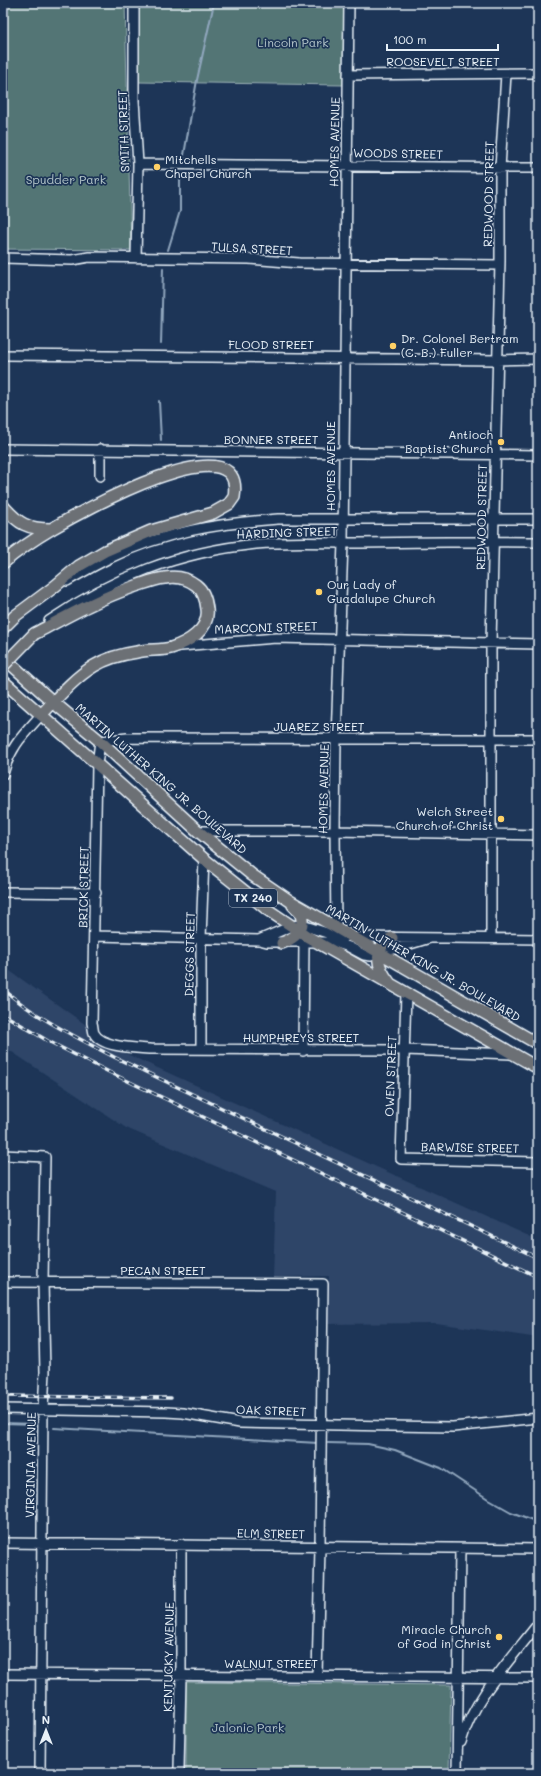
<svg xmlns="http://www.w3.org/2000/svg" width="541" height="1776" viewBox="0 0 541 1776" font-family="Mali,sans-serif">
  <rect width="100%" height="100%" fill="#1d3557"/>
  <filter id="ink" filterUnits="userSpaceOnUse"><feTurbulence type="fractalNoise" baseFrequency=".025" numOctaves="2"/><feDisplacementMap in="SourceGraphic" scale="8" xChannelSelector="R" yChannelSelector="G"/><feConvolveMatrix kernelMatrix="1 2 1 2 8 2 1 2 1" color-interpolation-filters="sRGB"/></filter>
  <g filter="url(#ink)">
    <path fill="#2d4467" d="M3 966 89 1027 118 1050 538 1240V1338L436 1323 328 1324 329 1276 273 1277 276 1192 126 1128 3 1046Z"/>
    <path fill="#527575" stroke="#9db3b6" d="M3 3H125L131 250 3 249Z
      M139 3H344L343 85 139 82Z
      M186 1682 451 1685 449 1773H186Z"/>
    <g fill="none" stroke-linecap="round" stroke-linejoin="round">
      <path stroke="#91a7be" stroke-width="2" d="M184 155 197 80 214 3
        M168 250 180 211V175
        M161 344 163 268
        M159 401 161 440
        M3 1423 36 1424
        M54 1428 318 1443
        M328 1443 368 1444 395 1450 441 1468 488 1499 511 1512 538 1522"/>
      <defs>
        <path id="minor" d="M134 3V100L138 164 136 258
          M348 75 538 73
          M138 164 538 168
          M3 258 72 260 89 257 249 259 299 263 500 265
          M3 355 497 360 538 359
          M3 449 538 455
          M100 476V449
          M67 581C81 573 95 565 110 558 162 532 221 523 278 519H538
          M49 621C113 577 179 552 256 544 290 541 325 543 359 543 419 542 478 541 538 542
          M181 646 276 638 538 644
          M3 774C10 747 23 735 41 715
          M198 831H335L538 835
          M3 892 96 893
          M336 928 335 831 336 739 343 543 349 3
          M95 936 259 940 267 942H334L349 947 364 955 371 956 430 938
          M491 938V643L500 261V168L506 74
          M259 940 292 926 302 925 327 933 352 937 538 939
          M406 993 401 1159 538 1162
          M201 1049V938L204 859
          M303 1051 304 943
          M512 1054 405 1050 151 1049C138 1048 101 1048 94 1033 93 1031 93 1026 92 1023L97 765 100 741 127 738 538 739
          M3 1155 45 1157 43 1282 45 1372 43 1409 40 1773
          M3 1282 323 1284 320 1547 317 1676
          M3 1409 166 1412 183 1413 240 1423 390 1426 453 1427 538 1418
          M3 1543 538 1549
          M3 1674 538 1678
          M461 1742C473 1699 511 1659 538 1624
          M179 1769 181 1676V1544
          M457 1773 460 1549"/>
        <path id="major" d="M3 506C19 524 27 529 51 529
          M3 563C18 550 36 538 53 528 77 514 247 418 234 497L229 504 213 513 151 531 105 551 79 566 54 587 15 616 3 628
          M34 634C66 617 98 599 133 587 143 584 154 579 165 578 176 576 187 578 196 585 204 591 206 600 207 609 210 630 187 643 171 648 160 651 148 649 137 652 123 654 107 658 94 666 74 678 57 698 41 715
          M3 657 53 702 100 741 198 831 252 875 290 901 538 1044
          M3 681 204 859 268 910 308 937 538 1068
          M282 943C293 939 306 930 301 915 300 912 296 908 293 905
          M389 982C377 967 372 948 392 938"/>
      </defs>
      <use href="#minor" stroke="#e8f1f8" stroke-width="12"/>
      <use href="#major" stroke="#e8f1f8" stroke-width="14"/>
      <use href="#minor" stroke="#1d3557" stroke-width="9"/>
      <use href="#major" stroke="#6c6f75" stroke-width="11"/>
      <defs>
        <path id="rail" d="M3 989C36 1018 76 1037 114 1057L538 1258
          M3 1014 48 1041 109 1072 538 1277
          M3 1396 171 1398"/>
      </defs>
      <use href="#rail" stroke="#e8f1f8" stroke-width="3.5"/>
      <use href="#rail" stroke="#1d3557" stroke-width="2" stroke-dasharray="6" stroke-linecap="butt"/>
      <defs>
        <path id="major-bridge" d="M3 666 34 634"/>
      </defs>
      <use href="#major-bridge" stroke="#e8f1f8" stroke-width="14" stroke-linecap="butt"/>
      <use href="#major-bridge" stroke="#6c6f75" stroke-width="11"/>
    </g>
  </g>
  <g fill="#ffd166" stroke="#1d3557" stroke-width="1.5">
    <circle cx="157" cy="167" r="4"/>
    <circle cx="393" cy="346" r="4"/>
    <circle cx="501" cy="442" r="4"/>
    <circle cx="319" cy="592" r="4"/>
    <circle cx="501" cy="819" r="4"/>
    <circle cx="499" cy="1637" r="4"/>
  </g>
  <g text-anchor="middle" stroke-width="3.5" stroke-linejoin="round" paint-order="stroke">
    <rect fill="#1d3557" stroke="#abb9c8" stroke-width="1" x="229" y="889" width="48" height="18" rx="3"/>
    <g font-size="11" font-weight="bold" fill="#e8f1f8">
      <text x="253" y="902">TX 240</text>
    </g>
    <g font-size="12" fill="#b4c6ca" stroke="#1d3557">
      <text x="293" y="47">Lincoln Park</text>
      <text x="66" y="184">Spudder Park</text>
      <text x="248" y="1732">Jalonic Park</text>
    </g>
    <g font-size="12" fill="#e8f1f8" stroke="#1d3557">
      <text x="443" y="66">ROOSEVELT STREET</text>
      <text transform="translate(124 131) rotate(-92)" y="4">SMITH STREET</text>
      <text transform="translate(335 142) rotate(-89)" y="4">HOMES AVENUE</text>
      <text transform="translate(398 154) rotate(1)" y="4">WOODS STREET</text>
      <text transform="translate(489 194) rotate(-89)" y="4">REDWOOD STREET</text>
      <text transform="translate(252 249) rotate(3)" y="4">TULSA STREET</text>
      <text x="271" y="349">FLOOD STREET</text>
      <text x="271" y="444">BONNER STREET</text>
      <text transform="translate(331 466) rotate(-90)" y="4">HOMES AVENUE</text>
      <text transform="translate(482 517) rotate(-89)" y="4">REDWOOD STREET</text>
      <text transform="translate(287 533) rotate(-2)" y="4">HARDING STREET</text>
      <text transform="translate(266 628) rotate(-2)" y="4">MARCONI STREET</text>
      <text x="319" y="731">JUAREZ STREET</text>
      <text transform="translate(161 779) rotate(41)" y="4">MARTIN LUTHER KING JR. BOULEVARD</text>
      <text transform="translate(324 789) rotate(-89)" y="4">HOMES AVENUE</text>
      <text transform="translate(84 887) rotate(-89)" y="4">BRICK STREET</text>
      <text transform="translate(190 954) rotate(-89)" y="4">DEGGS STREET</text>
      <text transform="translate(423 963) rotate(30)" y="4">MARTIN LUTHER KING JR. BOULEVARD</text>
      <text x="301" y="1042">HUMPHREYS STREET</text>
      <text transform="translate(391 1076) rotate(-88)" y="4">OWEN STREET</text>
      <text transform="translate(470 1148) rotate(1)" y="4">BARWISE STREET</text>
      <text x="163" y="1275">PECAN STREET</text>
      <text transform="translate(271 1411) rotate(2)" y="4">OAK STREET</text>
      <text transform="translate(31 1465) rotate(-89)" y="4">VIRGINIA AVENUE</text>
      <text transform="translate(271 1534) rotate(1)" y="4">ELM STREET</text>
      <text transform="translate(169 1657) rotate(-89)" y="4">KENTUCKY AVENUE</text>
      <text x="271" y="1668">WALNUT STREET</text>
    </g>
    <g font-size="12" fill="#e8f1f8" stroke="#1d3557" text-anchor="start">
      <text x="165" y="164">Mitchells<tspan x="165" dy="14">Chapel Church</tspan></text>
      <text x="401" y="343">Dr. Colonel Bertram<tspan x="401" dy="14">(C. B.) Fuller</tspan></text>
      <text x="493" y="439" text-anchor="end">Antioch<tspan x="493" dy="14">Baptist Church</tspan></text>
      <text x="327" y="589">Our Lady of<tspan x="327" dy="14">Guadalupe Church</tspan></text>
      <text x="493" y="816" text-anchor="end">Welch Street<tspan x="493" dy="14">Church of Christ</tspan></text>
      <text x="491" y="1634" text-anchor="end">Miracle Church<tspan x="491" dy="14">of God in Christ</tspan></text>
    </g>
  </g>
  <rect width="541" height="1776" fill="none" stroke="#1d3557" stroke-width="16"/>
  <rect x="8" y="8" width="525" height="1760" fill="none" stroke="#e8f1f8" stroke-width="1.5" filter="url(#ink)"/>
  <g transform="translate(46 1730)" stroke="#1d3557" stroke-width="3" paint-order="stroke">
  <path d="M0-3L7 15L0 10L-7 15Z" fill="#e8f1f8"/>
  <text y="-6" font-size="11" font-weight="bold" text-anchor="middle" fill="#e8f1f8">N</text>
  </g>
  <path d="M387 44v6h111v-6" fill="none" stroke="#e8f1f8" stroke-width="2"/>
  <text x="393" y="44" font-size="12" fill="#e8f1f8" stroke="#1d3557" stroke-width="3" paint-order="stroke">100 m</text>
</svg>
